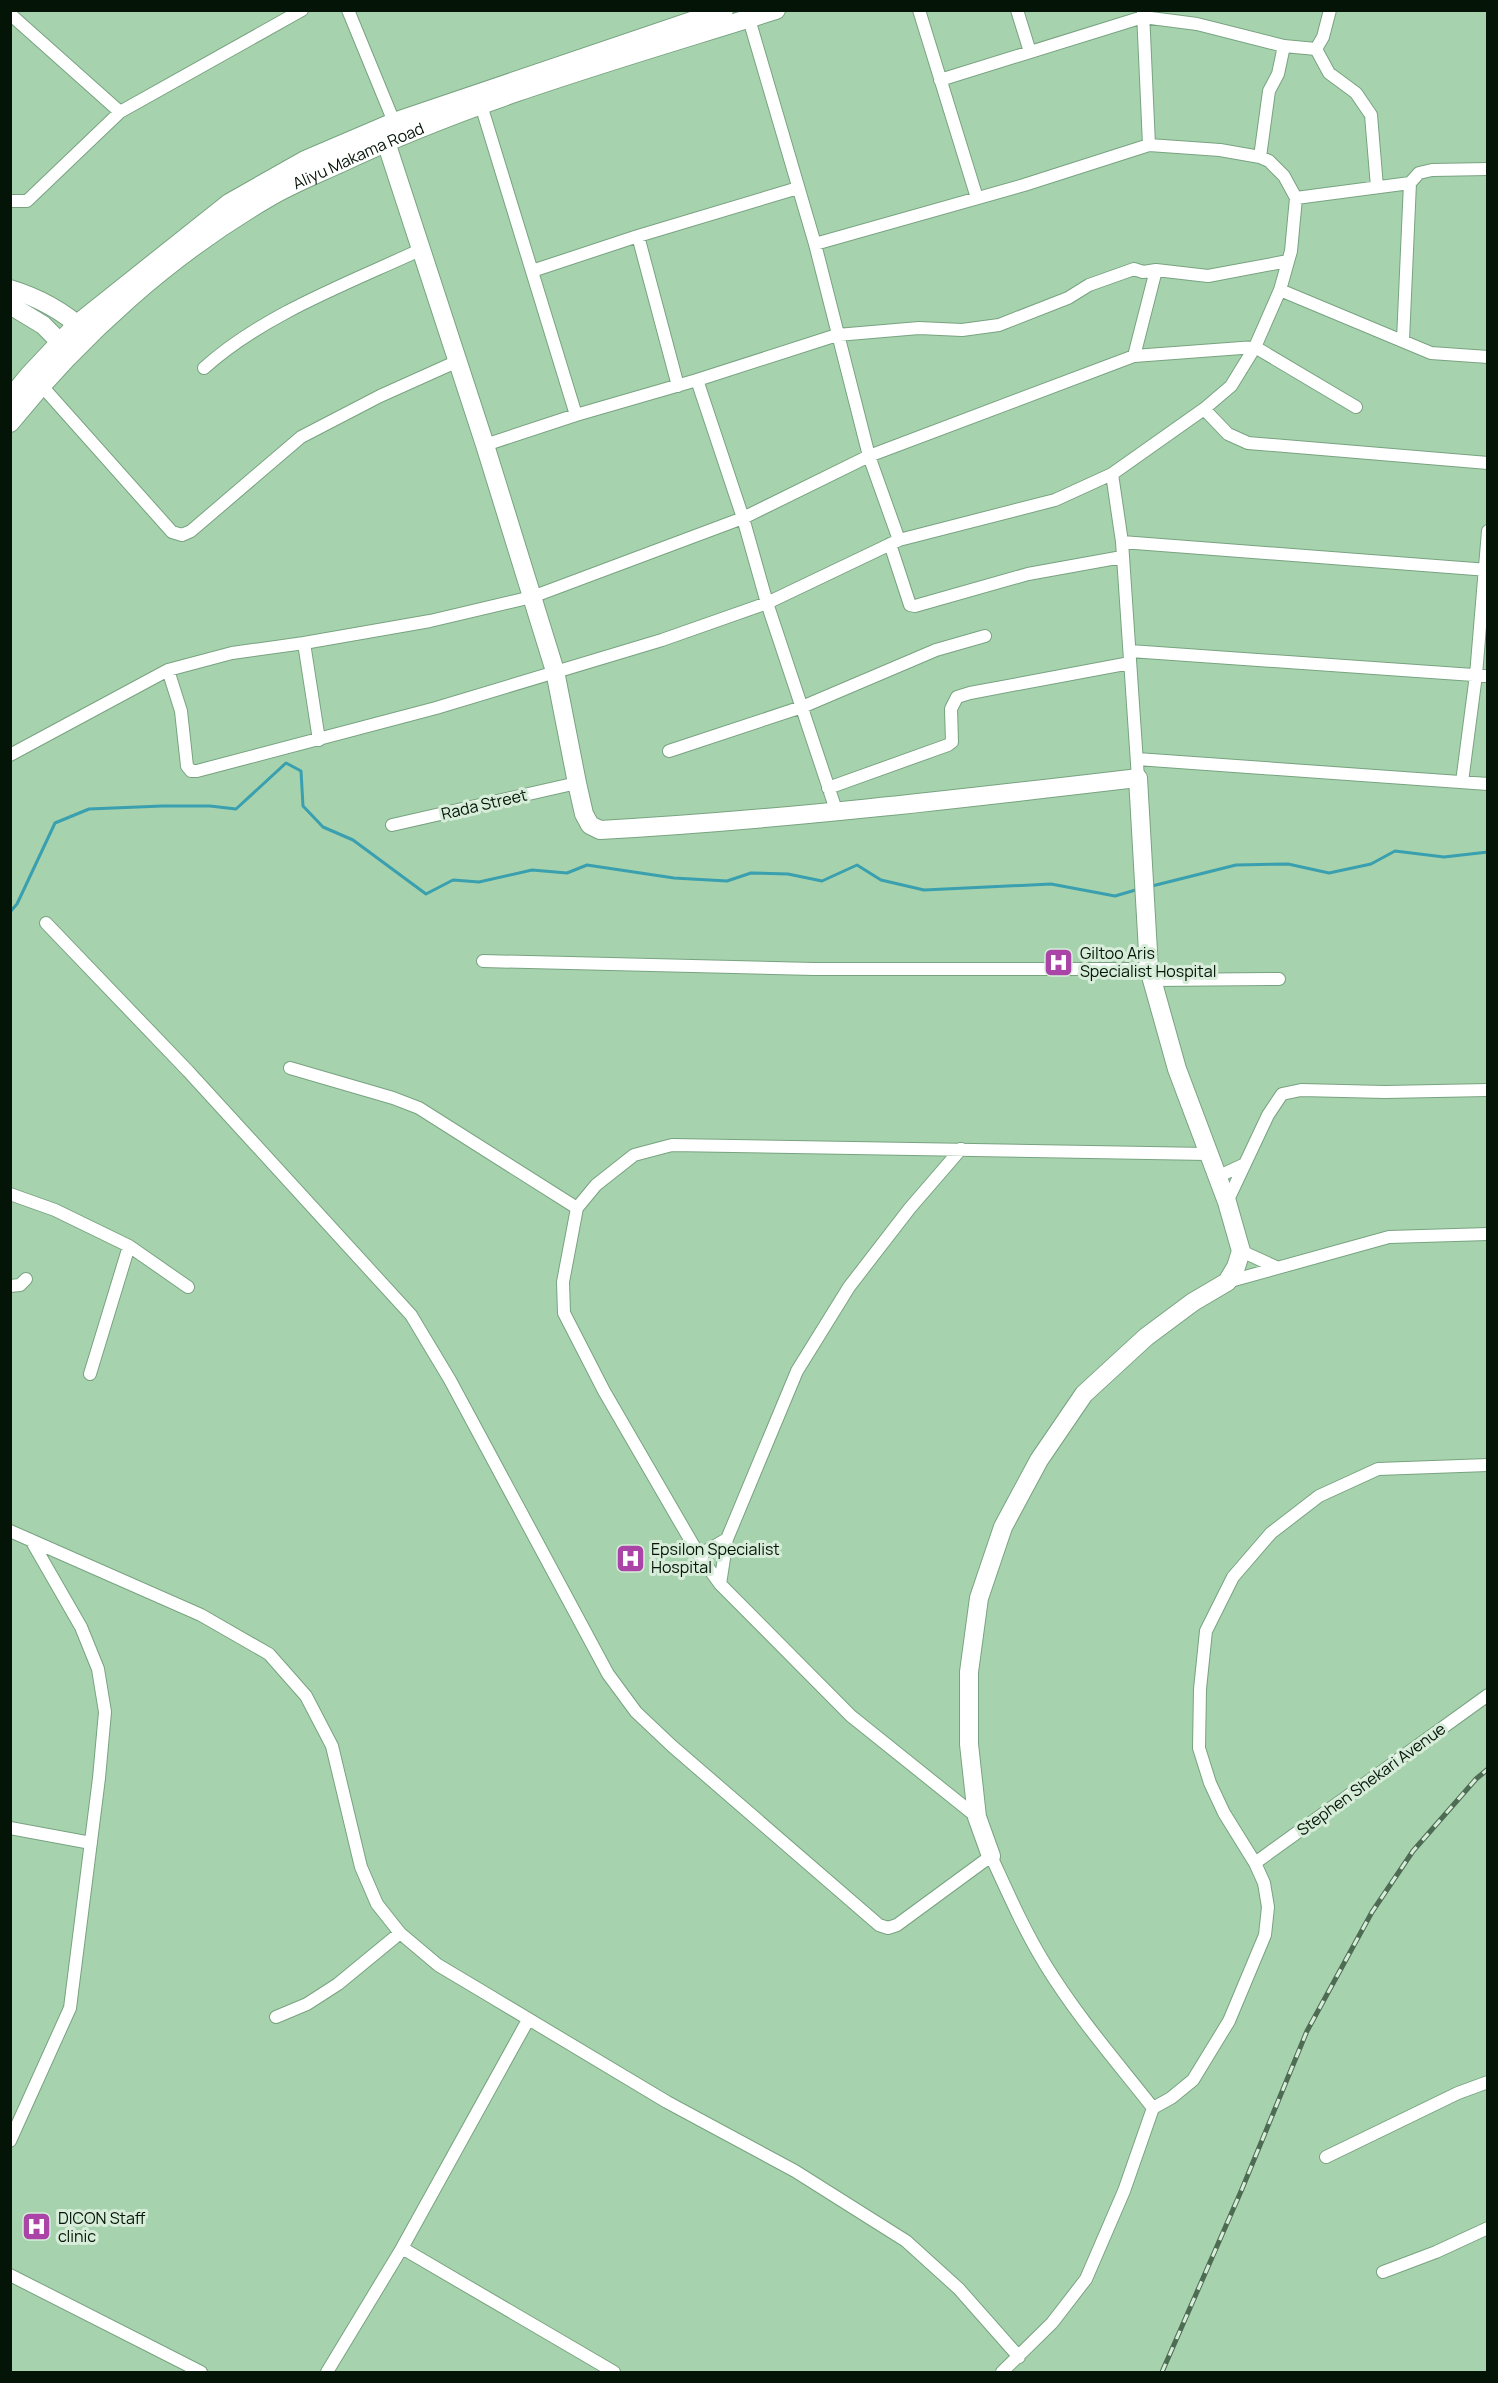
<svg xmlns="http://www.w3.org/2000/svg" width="1498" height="2383" viewBox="0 0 1498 2383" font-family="Manrope,sans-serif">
  <rect width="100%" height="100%" fill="#a6d3ad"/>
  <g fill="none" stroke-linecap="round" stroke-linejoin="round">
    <path stroke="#3a9faf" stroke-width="3" d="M1152 886 1236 865 1288 864 1329 873 1371 864 1395 851 1444 857 1488 852
      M10 912 17 904 55 823 89 809 162 806H210L236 809 286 763 301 771 303 806 323 827 353 840 426 894 453 880 479 882 532 870 567 873 587 865 674 878 727 881 751 873 788 874 822 881 857 865 881 880 924 890 1051 884 1115 896 1139 889"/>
    <defs>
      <path id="street" d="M348 10 394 122
        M919 10 977 198
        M1017 10 1030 52
        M1143 12 1149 145
        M10 14 120 112
        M749 19 815 244 869 456 899 540
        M1316 49 1329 73 1356 93 1371 115 1377 187
        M1316 49 1323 37 1330 10
        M940 80 1143 17 1197 24 1284 46 1316 49
        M481 105 576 415
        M1260 157 1269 91 1278 74 1284 46
        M1296 198 1410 183
        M10 201H27L120 112 302 10
        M638 236 678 386
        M532 271 638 236 798 188
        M1280 290 1431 353 1488 357
        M1403 340 1410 183 1419 173 1432 170 1488 169
        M1134 356 1156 270
        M204 368C264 314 349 283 422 249
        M697 380 743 518 767 603 837 813
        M41 385 172 532 182 535 191 531 301 437 380 396 458 361
        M1204 409 1228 434 1248 443 1488 463
        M485 445 576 415 697 380 837 335 919 328 962 330 999 325 1068 298 1089 285 1134 269 1143 272 1156 270 1208 276 1288 261
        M1112 474 1122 542 1138 778
        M1122 542 1488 570
        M890 544 910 605 915 606 1028 574 1122 557
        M304 643 319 740
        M1130 651 1488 676
        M168 670 181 711 187 766 191 771H197L436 708 662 640 767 603 899 540 1055 500 1112 474 1204 409 1231 386 1255 347 1280 290 1291 251 1296 198 1284 176 1269 161 1260 157 1220 150 1149 145 1024 185 815 244
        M669 751 802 707 936 650 985 636
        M10 755 168 670 232 653 304 643 430 621 532 597 743 518 869 456 1134 356 1255 347 1356 407
        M1137 759 1488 784
        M1462 782 1476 675 1488 531
        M828 788 948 745 952 742 951 709 957 697 970 693 1130 663
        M392 825 577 783
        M46 923 188 1071 411 1315 450 1380 608 1674 636 1712 672 1746 879 1925 888 1928 897 1925 991 1856C1008 1893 1024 1930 1045 1964 1076 2015 1116 2061 1153 2108L1124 2191 1086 2279 1052 2323 1002 2372
        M483 961 814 969H1149
        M1152 980 1279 979
        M290 1068 393 1098 419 1108 577 1208
        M1217 1177 1245 1164
        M10 1194 55 1210 129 1246 188 1287
        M1227 1202 1268 1115 1282 1094 1301 1090 1385 1092 1488 1090
        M1241 1251 1276 1267
        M1227 1282 1389 1237 1488 1234
        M10 1286 20 1285 26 1279
        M90 1374 129 1246
        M10 1531 201 1615 269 1654 306 1696 332 1746 361 1867 377 1904 400 1933 438 1965 490 1996 667 2102 795 2171 906 2241 959 2289 1019 2357
        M699 1555 727 1539
        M720 1584 727 1539 797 1371 849 1287 910 1208 961 1149
        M977 1817 851 1716 720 1584 699 1555 604 1391 564 1313 563 1282 577 1208 596 1185 634 1155 672 1145 1208 1154
        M10 1828 91 1843
        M1255 1863 1488 1695
        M276 2017 307 2004 338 1984 400 1933
        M1153 2108 1171 2098 1193 2080 1229 2021 1265 1935 1268 1907 1264 1883 1255 1863 1224 1813 1210 1783 1199 1748 1200 1689 1206 1631 1233 1577 1271 1533 1319 1496 1378 1469 1488 1465
        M10 2141 70 2008 99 1778 105 1712 98 1669 81 1627 31 1540
        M1326 2157 1458 2093 1488 2082
        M402 2248 614 2372
        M1383 2272 1436 2252 1488 2228
        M10 2275 201 2372
        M327 2372 402 2248 528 2020"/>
      <g id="secondary">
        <path d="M386 142 485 445 555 671 577 783 584 814 590 825 600 830C781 820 959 799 1138 778L1149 969 1177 1069 1227 1202 1241 1251 1236 1267 1227 1282 1193 1302 1146 1337 1084 1394 1039 1460 1003 1527 979 1598 969 1672V1744L977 1817 991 1856"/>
        <path d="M10 289C40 298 63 311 85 331"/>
        <path d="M10 305 43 325 68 350"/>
        <path d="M10 398 29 375 77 324 229 203 305 160 394 122 724 10"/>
        <path id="s1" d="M10 423C81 335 170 255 268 198 291 184 317 174 341 163 480 97 630 56 776 10"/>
      </g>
    </defs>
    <use href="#street" stroke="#78a380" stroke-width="14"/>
    <use href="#secondary" stroke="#78a380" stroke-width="20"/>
    <use href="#street" stroke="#fff" stroke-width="12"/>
    <use href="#secondary" stroke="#fff" stroke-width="18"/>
    <defs>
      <path id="rail" d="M1162 2372 1242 2189 1307 2031 1372 1912 1413 1851 1476 1779 1488 1769"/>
    </defs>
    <use href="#rail" stroke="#4e6c53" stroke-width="5"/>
    <use href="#rail" stroke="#d7edda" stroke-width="3" stroke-dasharray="9" stroke-linecap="butt"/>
  </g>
  <defs>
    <symbol id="hospital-square" viewBox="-11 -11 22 22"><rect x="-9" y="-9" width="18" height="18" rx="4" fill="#ab44a7" stroke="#d7edda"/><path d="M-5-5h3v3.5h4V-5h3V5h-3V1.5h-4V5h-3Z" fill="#fff"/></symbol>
  </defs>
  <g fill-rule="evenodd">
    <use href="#hospital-square" x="1042" y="946" width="33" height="33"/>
    <use href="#hospital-square" x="614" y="1542" width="33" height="33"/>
    <use href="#hospital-square" x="20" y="2210" width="33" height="33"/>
  </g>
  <g text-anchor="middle" stroke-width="6" stroke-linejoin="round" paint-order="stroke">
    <g font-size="16" fill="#041407" stroke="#d7edda">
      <text dy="6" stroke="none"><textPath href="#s1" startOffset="444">Aliyu Makama Road</textPath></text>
      <text transform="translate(484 804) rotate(-13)" y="6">Rada Street</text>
      <text transform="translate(1371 1779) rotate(-36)" y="6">Stephen Shekari Avenue</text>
    </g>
    <g font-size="16" fill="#041407" stroke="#d7edda" text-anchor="start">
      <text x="1080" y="959">Giltoo Aris<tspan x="1080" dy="18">Specialist Hospital</tspan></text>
      <text x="651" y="1555">Epsilon Specialist<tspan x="651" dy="18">Hospital</tspan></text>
      <text x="58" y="2224">DICON Staff<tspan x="58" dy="18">clinic</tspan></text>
    </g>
  </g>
  <rect width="1498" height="2383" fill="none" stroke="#041407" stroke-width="24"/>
</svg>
